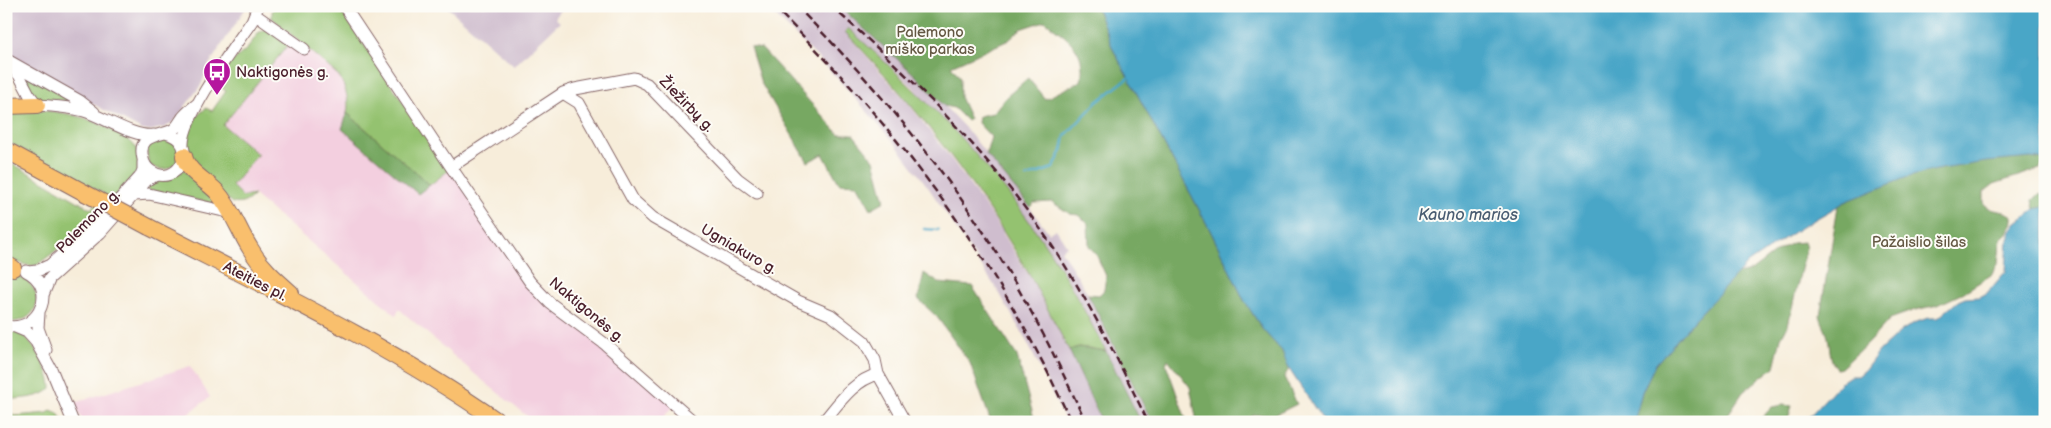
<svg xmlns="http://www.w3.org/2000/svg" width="2051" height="428" viewBox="0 0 2051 428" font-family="'Balsamiq Sans',sans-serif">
  <rect width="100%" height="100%" fill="#fdfcf7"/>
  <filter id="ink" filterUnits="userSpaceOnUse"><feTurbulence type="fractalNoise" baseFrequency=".02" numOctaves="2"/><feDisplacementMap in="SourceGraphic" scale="10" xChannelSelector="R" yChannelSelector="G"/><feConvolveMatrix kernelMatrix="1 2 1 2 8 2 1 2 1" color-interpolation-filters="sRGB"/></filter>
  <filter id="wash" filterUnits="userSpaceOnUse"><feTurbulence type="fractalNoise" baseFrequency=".0096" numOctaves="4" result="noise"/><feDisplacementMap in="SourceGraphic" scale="20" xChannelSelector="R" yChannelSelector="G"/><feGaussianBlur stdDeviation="1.12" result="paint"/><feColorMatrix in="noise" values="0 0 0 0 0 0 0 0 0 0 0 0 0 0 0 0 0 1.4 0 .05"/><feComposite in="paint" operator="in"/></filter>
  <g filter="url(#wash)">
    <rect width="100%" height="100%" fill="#f7edda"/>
    <path fill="#f3cfdf" d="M293 37 339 76 346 88 348 108 343 130 418 194 449 170 531 279 676 403 659 422H534L476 375 399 309 396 315 253 194 243 197 232 186 223 125Z
      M190 366 210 397 178 422H83L74 403Z"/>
    <path fill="#cfbdce" d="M6 6H247L208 66 201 85 175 120 166 127 148 131 142 130 91 103 6 54Z
      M446 6H564L555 18 560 22 514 66Z
      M766 6H839L917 77 966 129 1022 197 1049 233 1056 229 1067 246 1061 250 1088 294 1152 422H1141L1106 351 1068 280 913 87 848 28 845 32 908 103 952 160 994 219 1033 282 1069 350 1102 422H1066L1028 344 1000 294 928 187 897 146 864 108 826 66Z"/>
    <path fill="#94c270" stroke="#6f704e" d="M276 6H338L449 170 430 185 347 113C350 100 345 87 339 76L272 18V11Z
      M848 28C924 97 994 165 1050 252 1071 284 1088 318 1106 351L1079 347 1069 350C1057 328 1046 305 1034 283 985 195 915 104 845 32Z
      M266 29 288 45 223 125 258 154 232 186 243 197 254 195C247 202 242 205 232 203L191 166 185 133 198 115 206 108 212 111 226 91 220 87 228 65 248 48 258 33Z
      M16 66 77 104 59 100 37 101Z
      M6 108C49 111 73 110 112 130 131 140 143 147 138 171L95 221 37 265 30 266 6 259V162L15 165 91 209 104 194 6 141Z
      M158 136 175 141 179 152 176 163C166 172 160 170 149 165L146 148Z
      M182 168 225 206 143 189Z
      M16 275C42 283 44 316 18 321 15 322 10 321 6 321V276Z
      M6 330C10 330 15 330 18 331 32 338 51 372 51 388 42 399 19 398 6 400Z
      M51 410 58 413 63 422H6V414L11 413 15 416 48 413Z"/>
    <path fill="#77a862" stroke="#606446" d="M839 6H1096L1113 49 1210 230 1244 300 1263 330 1282 351 1289 369 1284 377 1297 404 1275 415H1254L1245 422H1197L1190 387 1168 359 1166 364 1187 422H1152L1088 294 1099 295 1104 290 1106 276 1096 254 1089 246 1088 224 1079 215 1070 214 1052 202 1034 203 1030 207 986 154 991 137 978 123 979 116 993 113 1005 98 1028 78 1045 99 1081 81C1087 48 1067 39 1045 21L1021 29 1009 40 951 66 960 77V97L970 119 967 121 954 108 944 106 917 77Z
      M750 47 762 49 839 134H853L874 160 885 201 871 209 857 184 839 183 823 154 808 162 761 83Z
      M347 113 430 185 418 194 342 129Z
      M2031 158 2045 160 2040 169 1994 184 1984 192V204C1995 214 2001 208 2013 216 2014 225 2008 234 2001 238L1998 262 1991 275 1961 294 1938 305 1915 310 1890 319 1867 344 1841 368 1837 369C1828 360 1831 345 1827 334 1825 326 1822 324 1820 315L1838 206C1896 173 1964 161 2031 158Z
      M2040 193 2045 196V207L2035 209 2033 200Z
      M1804 242 1806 248 1788 325 1781 338 1774 367 1743 392 1723 422H1634L1642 392 1655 365 1696 318 1737 274 1751 271 1777 251 1792 243Z
      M924 273 939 283 972 286 1017 356 1035 422H991L970 363 937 317 918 299Z
      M1079 347 1106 351 1141 422H1102L1069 350Z
      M1782 405 1792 406 1787 422H1758L1772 407Z"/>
    <path fill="#48a6c7" stroke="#496279" d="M1096 6H2045V160L2031 158 1986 162 1935 170 1905 178 1845 202 1800 228 1748 263 1696 318 1655 365 1642 392 1634 422H1324L1289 369 1282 351 1263 330 1244 300 1210 230 1113 49Z
      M2045 207V422H1804L1841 382 1850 376H1858L1865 370 1879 351 1901 331 1914 323 1928 318H1938L1958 301 1965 298 1979 297 1987 293 2006 271 2008 239 2011 231 2016 224 2035 209Z"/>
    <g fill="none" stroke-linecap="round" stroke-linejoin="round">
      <path stroke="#48a6c7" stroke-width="2.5" d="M1027 177 1053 168 1062 151 1065 136 1097 102 1128 78
        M924 229 938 230"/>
    </g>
  </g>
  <g filter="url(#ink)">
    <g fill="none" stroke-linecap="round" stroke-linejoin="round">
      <defs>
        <path id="minor" d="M344 6 451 167 530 282 550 303 605 344 694 422
          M257 16 304 49
          M9 61 80 101 94 112
          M6 62 19 75 29 94 37 105C53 106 69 107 84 111 104 117 134 138 154 135
          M563 93 579 103 633 200 653 218 798 301 831 315 864 341 875 360 878 374 905 422
          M165 133C203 142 177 190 151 171 147 168 144 164 143 159 136 132 163 137 174 129 178 126 180 121 183 117 187 112 192 108 197 104
          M183 145C182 117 234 47 252 21L258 6
          M451 167 563 93 575 89 634 78 647 84 738 179 757 193
          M135 195 149 194 232 213
          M28 272 37 271 50 265 98 223 140 177 143 170V162
          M43 295 50 278 100 233 146 181 152 177 159 175
          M39 313 38 328 46 350
          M6 326C41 333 58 286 26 271
          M15 327 27 332 36 342 52 371 73 422
          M823 422C839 403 853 381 878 374"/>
        <path id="highway" d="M6 106 37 105
          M6 150 85 193
          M184 156C187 172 207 181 217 192 232 209 238 229 250 248 260 266 276 280 291 293
          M149 227C268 288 389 345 499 422
          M6 264 13 268"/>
      </defs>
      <use href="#minor" stroke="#876768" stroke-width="13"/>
      <use href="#highway" stroke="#876768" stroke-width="18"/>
      <use href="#minor" stroke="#fff" stroke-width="11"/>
      <use href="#highway" stroke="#f9bf6d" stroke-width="16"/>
      <path stroke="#4a1f2b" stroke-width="2.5" stroke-dasharray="8 4" stroke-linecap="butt" d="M773 6C897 127 1001 263 1071 422
        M796 6C884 93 964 191 1024 299 1047 339 1066 380 1086 422
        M831 6C918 83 1001 165 1064 264 1096 315 1122 368 1148 422"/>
      <defs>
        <path id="highway-bridge" d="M85 193 149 227"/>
      </defs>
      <use href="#highway-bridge" stroke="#876768" stroke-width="18" stroke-linecap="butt"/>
      <use href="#highway-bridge" stroke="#f9bf6d" stroke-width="16"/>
    </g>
  </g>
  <defs>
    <symbol id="bus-pin" viewBox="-11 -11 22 30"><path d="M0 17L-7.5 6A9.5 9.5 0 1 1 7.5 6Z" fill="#b5179e" stroke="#fdfcf7"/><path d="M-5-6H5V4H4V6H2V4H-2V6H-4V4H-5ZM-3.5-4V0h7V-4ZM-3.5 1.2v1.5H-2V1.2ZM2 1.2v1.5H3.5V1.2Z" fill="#fff"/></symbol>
  </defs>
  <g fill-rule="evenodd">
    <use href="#bus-pin" x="201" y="56" width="32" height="43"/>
  </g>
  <g text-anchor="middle" stroke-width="4" stroke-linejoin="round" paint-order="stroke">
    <g font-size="15" fill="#645843" stroke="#fdfcf7">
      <text x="930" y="37">Palemono<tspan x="930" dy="17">miško parkas</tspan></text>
      <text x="1919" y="247">Pažaislio šilas</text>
    </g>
    <g font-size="15" fill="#4a1f2b" stroke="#fdfcf7" text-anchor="start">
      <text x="236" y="77">Naktigonės g.</text>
    </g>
    <g font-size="15" fill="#4a1f2b" stroke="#fdfcf7">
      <text transform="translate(687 104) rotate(46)" y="5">Žiežirbų g.</text>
      <text transform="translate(88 221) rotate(-45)" y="5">Palemono g.</text>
      <text transform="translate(739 249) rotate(30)" y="5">Ugniakuro g.</text>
      <text transform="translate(255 281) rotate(27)" y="5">Ateities pl.</text>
      <text transform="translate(587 310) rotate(40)" y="5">Naktigonės g.</text>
    </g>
    <g font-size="16" font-style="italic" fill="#495c71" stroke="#fdfcf7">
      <text x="1468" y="220">Kauno marios</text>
    </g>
  </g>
  <rect width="2051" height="428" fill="none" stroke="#fdfcf7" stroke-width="25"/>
</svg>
